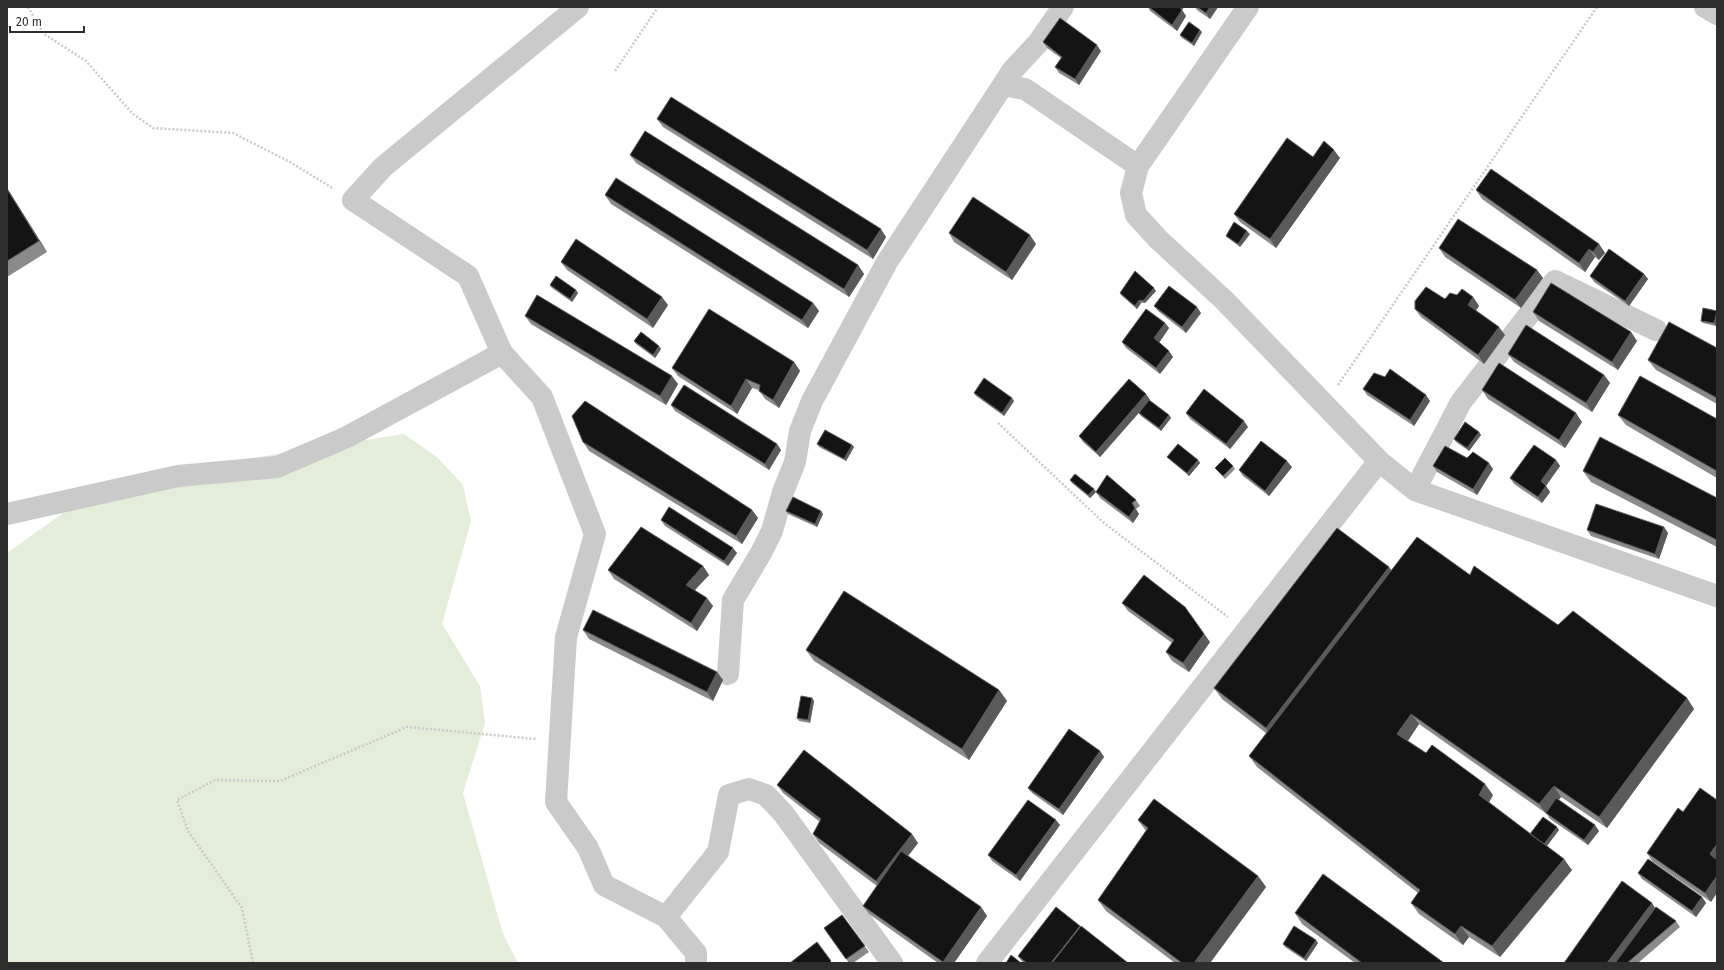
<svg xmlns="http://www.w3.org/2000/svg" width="1724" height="970" viewBox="0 0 1724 970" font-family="'Fira Sans',sans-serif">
  <rect width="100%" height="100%" fill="#fff"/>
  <path fill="#e3edd9" d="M404 434 438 458 463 485 471 521 442 624 480 686 485 723 463 793 503 934 518 963H7V553L108 481Z"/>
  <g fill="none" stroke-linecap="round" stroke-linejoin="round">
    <path stroke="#cacaca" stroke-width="2.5" stroke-dasharray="2 2" stroke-linecap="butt" d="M28 7 44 34 86 61 133 114 153 128 233 133 290 162 334 189
      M615 71 658 7
      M1338 385 1597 7
      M998 423 1104 523 1228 617
      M253 963 242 908 188 831 177 800 215 780 280 781 407 727 536 739"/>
    <path stroke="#cacaca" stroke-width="22" d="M578 7 383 167 353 200 468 276 502 353 542 397 595 534 566 637 556 802 588 848 604 885 666 917 696 953V963
      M1248 7 1138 166 1131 193 1136 215 1158 239 1224 300 1379 461 1415 490 1717 596
      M1705 7 1717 14
      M1003 85 1025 89 1138 166
      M1415 490 1461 402 1555 281 1656 330
      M7 514 178 476 277 467 347 437 502 353
      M728 674 733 600 761 553 772 531 783 492 795 462 800 431 812 401 887 262 1003 85 1012 71 1038 43 1063 7
      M666 917 718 852 729 795 749 789 766 795 783 813 892 963
      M987 963 1379 461"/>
  </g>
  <path fill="#8a8a8a" d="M1148 7H1184L1182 10 1186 16 1177 31 1150 11Z
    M1195 7H1218L1210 19 1197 10Z
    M1202 32 1194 46 1182 38 1180 35Z
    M1043 42 1101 51 1079 85 1059 73 1055 67 1061 58 1047 48Z
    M657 119 886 237 873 259 663 127Z
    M630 155 858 265 864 274 849 297 636 163Z
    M1313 157 1340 158 1276 248 1240 222 1234 214Z
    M7 188 47 252 7 277Z
    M1476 190 1599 244 1605 253 1599 260 1595 257 1585 272 1482 199Z
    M605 195 813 303 819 311 808 328 611 204Z
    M949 233 1036 244 1012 280 954 242Z
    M1250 234 1240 247 1228 238 1226 236Z
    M1439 248 1537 270 1543 278 1521 308 1445 257Z
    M561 262 668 305 653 328 567 270Z
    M1644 274 1648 279 1629 306 1594 282 1590 276Z
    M550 285 578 293 572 302 552 288Z
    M1156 291 1145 303H1141L1137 309 1122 296 1120 293Z
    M1457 295 1473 297 1479 306 1476 310 1505 335 1484 364 1421 317 1415 309Z
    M1154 306 1201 313 1186 333 1158 311Z
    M1717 311 1716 326 1703 323 1701 321Z
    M1533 312 1631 332 1637 341 1618 370 1539 321Z
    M525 316 678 384 666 405 531 324Z
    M1165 323 1169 328 1159 343 1173 357 1160 374 1126 348 1122 342Z
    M634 341 661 349 655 358 636 344Z
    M1717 348V404L1656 370 1648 360Z
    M1508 354 1604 375 1610 383 1592 412 1514 362Z
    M794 362 800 371 779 408 765 399 759 390 752 388 737 414 678 376 672 368Z
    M1363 389 1430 401 1414 426 1367 395Z
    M1482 390 1582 422 1565 448 1488 399Z
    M974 393 1014 401 1004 416 976 396Z
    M1146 394 1150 400 1149 401 1169 415 1171 418 1161 431 1141 416 1139 413 1143 408 1100 457 1083 442 1079 436Z
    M671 405 777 444 781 450 769 470 675 411Z
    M1186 413 1248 427 1230 449 1190 419Z
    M1618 415 1717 419V478L1626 425Z
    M1479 432 1481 435 1469 451 1456 442 1454 439Z
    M583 442 752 510 758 518 742 544 589 451Z
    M817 444 852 445 854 447 846 461 819 447Z
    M1167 457 1198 460 1200 463 1189 476 1169 459Z
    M1556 460 1560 466 1546 486 1550 492 1542 503 1514 484 1510 478Z
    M1233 466 1235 469 1225 479 1215 468Z
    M1433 466 1493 469 1477 495 1437 472Z
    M1292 467 1269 496 1243 476 1239 470Z
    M1583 471 1717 498V547L1591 482Z
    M1070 480 1094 489 1096 492 1090 498 1072 483Z
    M1096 492 1136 500 1140 506 1136 509 1139 514 1133 523 1100 498Z
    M786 511H821L823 514 817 527 788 514Z
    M661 520 737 553 728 566 665 526Z
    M1664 527 1668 533 1659 559 1591 536 1587 530Z
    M703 566 709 575 695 590 713 606 697 631 614 579 608 570Z
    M1389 567 1391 571 1470 575 1687 698 1694 709 1607 828 1561 797 1559 800 1599 831 1588 845 1550 819 1547 814 1419 724 1408 741 1426 753 1493 795 1489 802 1530 834 1559 830 1547 846 1572 870 1500 957 1469 937 1463 945 1419 914 1411 903 1418 893 1257 767 1249 756 1266 733 1222 699 1214 688Z
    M1122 603 1210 642 1189 672 1172 661 1166 652 1172 643 1128 611Z
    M583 630 717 672 723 680 713 701 589 639Z
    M806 650 999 690 1007 701 969 760 814 661Z
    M812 698 814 701 810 723 799 721 797 718Z
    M1100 751 1104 757 1063 815 1032 793 1028 788Z
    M777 785 918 843 908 856 981 907 987 916 954 963H938L869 914 863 906 877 886 819 843 813 834 820 822 783 793Z
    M1683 812 1711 902 1652 861 1647 853Z
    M1138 820 1258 876 1266 887 1210 963H1175L1106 911 1098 900 1146 831Z
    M1060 825 1020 881 992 861 988 855Z
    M1638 873 1702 897 1706 903 1696 917 1642 879Z
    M1655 908 1676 921 1680 927 1638 963H1564Z
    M1295 913 1444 963H1355L1302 924Z
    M842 915 869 952 853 963H849L824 928Z
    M1080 927 1128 963H1023L1018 956Z
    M1318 943 1306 961 1285 947 1283 944Z"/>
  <path fill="#5a5a5a" d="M1178 7H1184L1182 10 1186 16 1177 31 1172 25Z
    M1210 7H1218L1210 19 1206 13Z
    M1200 30 1202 32 1194 46 1192 43Z
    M1097 45 1101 51 1079 85 1075 79Z
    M1334 150 1340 158 1276 248 1270 239Z
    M7 188 47 252 39 241 7 189Z
    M881 229 886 237 873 259 867 250Z
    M1247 231 1250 234 1240 247 1238 244Z
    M1030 235 1036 244 1012 280 1006 272Z
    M1599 244 1605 253 1599 260 1593 252Z
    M1589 249 1595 257 1585 272 1579 263Z
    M858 265 864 274 849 297 844 289Z
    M1537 270 1543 278 1521 308 1515 300Z
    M1644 274 1648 279 1629 306 1625 301Z
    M1154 288 1156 291 1145 303 1143 301Z
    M576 290 578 293 572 302 570 299Z
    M662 297 668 305 653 328 647 319Z
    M1473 297 1479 306 1474 313 1468 305Z
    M1139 300 1141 303 1137 309 1135 306Z
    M813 303 819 311 808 328 802 320Z
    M1197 307 1201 313 1186 333 1182 327Z
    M1717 311V323L1716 326 1714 323Z
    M1165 323 1169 328 1158 344 1154 338Z
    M1499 327 1505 335 1484 364 1478 355Z
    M1631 332 1637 341 1618 370 1612 362Z
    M659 346 661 349 655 358 653 355Z
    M1169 351 1173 357 1160 374 1156 368Z
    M794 362 800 371 779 408 773 400Z
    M1604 375 1610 383 1592 412 1586 403Z
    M672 376 678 384 666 405 660 396Z
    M746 379 752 388 737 414 731 406Z
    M1146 394 1150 400 1100 457 1096 452Z
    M1426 395 1430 401 1414 426 1410 420Z
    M1012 398 1014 401 1004 416 1002 413Z
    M1576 413 1582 422 1565 448 1559 440Z
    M1169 415 1171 418 1161 431 1159 428Z
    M1244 421 1248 427 1230 449 1226 444Z
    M1479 432 1481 435 1469 451 1467 448Z
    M777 444 781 450 769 470 765 464Z
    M852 445 854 447 846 461 844 459Z
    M1198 460 1200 463 1189 476 1187 473Z
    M1556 460 1560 466 1545 487 1541 481Z
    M1287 461 1292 467 1269 496 1265 491Z
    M1489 463 1493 469 1477 495 1473 489Z
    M1546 486 1550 492 1542 503 1538 497Z
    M1094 489 1096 492 1090 498 1088 495Z
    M1135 508 1139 514 1133 523 1129 517Z
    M752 510 758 518 742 544 736 536Z
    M821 511 823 514 817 527 815 524Z
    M1664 527 1668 533 1659 559 1655 554Z
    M733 548 737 553 728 566 724 561Z
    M703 566 709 575 692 593 686 585Z
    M1389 567 1397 578 1273 739 1266 728Z
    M707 598 713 606 697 631 691 623Z
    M1191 615 1210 642 1189 672 1183 663Z
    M717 672 723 680 713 701 707 692Z
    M999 690 1007 701 969 760 962 749Z
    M812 698 814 701 810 723 808 720Z
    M1687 698 1694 709 1607 828 1599 817Z
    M1411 714 1419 724 1405 745 1397 734Z
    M1100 751 1104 757 1063 815 1059 809Z
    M1485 784 1493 795 1487 806 1479 795Z
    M1554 786 1561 797 1547 814 1546 813 1547 815 1539 804Z
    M1056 820 1060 825 1020 881 1016 875Z
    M1595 825 1599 831 1588 845 1584 840Z
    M1557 827 1559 830 1546 847 1544 844Z
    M912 834 918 843 882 890 876 881Z
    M1717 844V861L1710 854Z
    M1564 859 1572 870 1500 957 1492 946Z
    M1258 876 1266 887 1210 963H1194Z
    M1717 876V893L1711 902 1705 893Z
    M1702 897 1706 903 1696 917 1692 911Z
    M1652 903 1657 911 1616 963H1607Z
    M981 907 987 916 954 963H944L943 962Z
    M1461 926 1469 937 1463 945 1455 934Z
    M1316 940 1318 943 1306 961 1304 958Z"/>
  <path fill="#141414" stroke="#5a5a5a" d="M1149 7H1179L1182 10 1172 25Z
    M1197 7H1210L1206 13Z
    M1060 18 1097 45 1075 79 1055 67 1062 57 1043 42Z
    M1189 22 1200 30 1192 43 1180 35Z
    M671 97 881 229 867 250 657 119Z
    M645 131 858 265 844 289 630 155Z
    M1287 138 1313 157 1324 141 1334 150 1270 239 1234 214Z
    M1491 169 1599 244 1593 252 1589 249 1579 263 1476 190Z
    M616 178 813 303 802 320 605 195Z
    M7 189 39 241 7 261Z
    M973 197 1030 235 1006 272 949 233Z
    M1458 219 1537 270 1515 300 1439 248Z
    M1234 222 1247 231 1238 244 1226 236Z
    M576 239 662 297 647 319 561 262Z
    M1609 249 1644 274 1625 301 1590 276Z
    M1135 271 1154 288 1143 301 1139 300 1135 306 1120 293Z
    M556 276 576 290 570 299 550 285Z
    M1551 283 1631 332 1612 362 1533 312Z
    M1169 286 1197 307 1182 327 1154 306Z
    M1426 287 1445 299 1450 293 1457 295 1462 289 1473 297 1468 305 1499 327 1478 355 1415 309V301Z
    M537 295 672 376 660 396 525 316Z
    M1703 308 1717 311 1714 323 1701 321Z
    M709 309 794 362 773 400 759 391 760 385 746 379 731 406 672 368Z
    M1146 309 1165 323 1154 338 1169 351 1156 368 1122 342Z
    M1669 322 1717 348V398L1648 360Z
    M1526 325 1604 375 1586 403 1508 354Z
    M641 332 659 346 653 355 634 341Z
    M1499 363 1576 413 1559 440 1482 390Z
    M1390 369 1426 395 1410 420 1363 389 1374 373 1385 377Z
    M1640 376 1717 419V471L1618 415Z
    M984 378 1012 398 1002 413 974 393Z
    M1129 379 1146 394 1096 452 1079 436Z
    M684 385 777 444 765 464 671 405Z
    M1204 389 1244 421 1226 444 1186 413Z
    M1149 400 1169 415 1159 428 1139 413Z
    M585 401 752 510 736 536 583 442 572 416Z
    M1465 422 1479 432 1467 448 1454 439Z
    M825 430 852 445 844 459 817 444Z
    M1600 437 1717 498V540L1583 471Z
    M1261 441 1287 461 1265 491 1239 470Z
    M1178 444 1198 460 1187 473 1167 457Z
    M1534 445 1556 460 1541 481 1546 486 1538 497 1510 478Z
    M1445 446 1467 458 1473 452 1489 463 1473 489 1433 466Z
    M1225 458 1233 466 1223 476 1215 468Z
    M1075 474 1094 489 1088 495 1070 480Z
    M1107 475 1136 500 1132 503 1135 508 1129 517 1096 492Z
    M793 497 821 511 815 524 786 511Z
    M1596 504 1664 527 1655 554 1587 530Z
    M669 507 733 548 724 561 661 520Z
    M641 527 703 566 686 585 707 598 691 623 608 570Z
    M1337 528 1389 567 1266 728 1214 688Z
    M1417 537 1470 575 1474 566 1558 625 1573 611 1687 698 1599 817 1554 786 1539 804 1411 714 1397 734 1426 753 1432 745 1485 784 1479 795 1564 859 1492 946 1461 926 1455 934 1411 903 1420 890 1249 756Z
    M1144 575 1185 607 1204 634 1183 663 1166 652 1174 640 1122 603Z
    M844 591 999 690 962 749 806 650Z
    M593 610 717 672 707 692 583 630Z
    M801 696 812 698 808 720 797 718Z
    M1069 729 1100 751 1059 809 1028 788Z
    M804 750 912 834 876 881 813 834 821 819 777 785Z
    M1700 788 1717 800V844L1710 854 1717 860V876L1705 893 1647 853 1678 808 1683 812Z
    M1556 798 1595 825 1584 840 1546 813Z
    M1154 799 1258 876 1194 963H1182L1098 900 1148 828 1138 820Z
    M1028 800 1056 820 1016 875 988 855Z
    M1543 817 1557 827 1544 844 1530 834Z
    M901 851 981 907 943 962 863 906Z
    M1648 859 1702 897 1692 911 1638 873Z
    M1323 874 1444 963H1362L1295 913Z
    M1622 881 1652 903 1607 963H1564Z
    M1056 907 1080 926 1051 963H1027L1018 956Z
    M1656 907 1676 921 1627 963H1616V962Z
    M842 915 865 946 846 959 824 928Z
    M1081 926 1128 963H1052Z
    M1294 926 1316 940 1304 958 1283 944Z
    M817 942 831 961 829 963H790Z
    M1011 955 1021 963H1006Z"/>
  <rect width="1724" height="970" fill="none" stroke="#2d2d2d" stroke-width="16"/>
  <path d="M10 26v6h74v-6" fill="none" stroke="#2d2d2d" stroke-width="2"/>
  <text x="16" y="26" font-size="12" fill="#2d2d2d" stroke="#ffffff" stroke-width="3" paint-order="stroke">20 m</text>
</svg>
